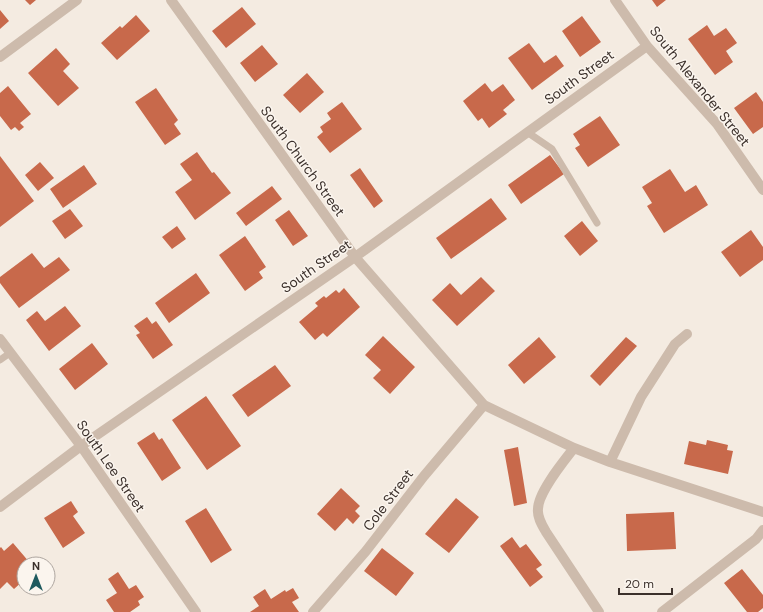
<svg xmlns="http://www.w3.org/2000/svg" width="763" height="612" viewBox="0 0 763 612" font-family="'DM Sans',sans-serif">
  <rect width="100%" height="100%" fill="#f4ebe1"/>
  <path fill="#c8694b" d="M25 0H36L30 5Z
    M652 0H666L657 7Z
    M242 7 256 24 226 48 212 31Z
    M0 10 9 21 0 29Z
    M136 15 150 31 117 60 101 43 120 26 122 28Z
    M582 16 601 42 580 57 562 31Z
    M707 25 714 36 726 28 737 43 726 51 733 62 715 75 688 39Z
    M529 43 544 63 556 55 564 66 532 90 508 58Z
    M262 45 278 64 255 82 240 63Z
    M56 48 70 64 63 71 79 88 58 106 28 73Z
    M307 73 324 92 300 113 283 95Z
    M485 83 492 92 503 84 515 100 503 110 507 114 489 128 482 118 478 121 463 101Z
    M8 86 31 114 20 123 24 127 19 131 15 127 11 130 0 116V93Z
    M156 88 178 120 174 124 181 134 165 145 135 102Z
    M756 92 763 102V127L753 134 734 108Z
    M342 102 362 129 330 153 317 137 323 132 320 127 331 119 327 113Z
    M600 116 620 145 588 167 575 148 580 145 573 134Z
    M197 152 212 173 214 172 231 193 195 220 175 192 192 180 180 164Z
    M550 155 564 174 521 204 508 185Z
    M0 156 34 201 0 227Z
    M40 162 54 178 38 191 25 175Z
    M84 165 97 184 63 208 50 189Z
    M360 168 383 201 374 208 350 175Z
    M670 169 685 192 696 185 708 205 664 233 647 206 652 203 642 187Z
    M272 186 282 199 246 226 236 213Z
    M491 198 507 219 451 259 436 238Z
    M70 209 83 226 65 239 52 221Z
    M289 210 308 236 293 246 275 220Z
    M582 221 598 241 580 256 564 236Z
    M177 226 186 239 172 249 162 237Z
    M751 230 763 247V260L740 277 721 252Z
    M245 236 266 267 259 272 263 278 245 291 219 255Z
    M32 253 44 268 59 257 70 270 19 308 0 283V277Z
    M196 273 210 293 169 323 155 303Z
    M481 277 495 291 457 326 432 300 450 283 461 295Z
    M344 288 360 307 327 337 323 333 315 340 299 322 318 306 315 303 324 296 326 298 336 290 339 293Z
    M65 306 81 326 49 351 26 320 37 311 45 321Z
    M147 317 152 324 156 321 173 345 153 359 136 335 140 333 134 326Z
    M383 336 415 367 390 394 373 378 381 370 365 355Z
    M539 337 556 357 524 384 508 365Z
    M626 337 637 346 600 386 590 376Z
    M92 343 108 364 75 390 59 369Z
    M275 365 291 386 248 417 232 395Z
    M206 396 241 446 207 470 172 420Z
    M154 432 159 440 162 438 181 468 162 481 137 443Z
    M707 440 728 445 727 450 733 451 728 474 684 464 689 441 706 445Z
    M518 447 527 503 514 506 504 450Z
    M341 488 360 506 355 511 360 516 353 524 347 518 335 531 317 514Z
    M456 498 479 517 449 553 425 534Z
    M71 501 78 512 73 516 85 533 63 548 44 518Z
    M206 508 232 550 211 563 185 521Z
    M674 512 676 549 627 551 626 514Z
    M512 537 520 548 526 544 542 565 536 569 543 577 530 587 500 546Z
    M13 543 30 563 24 564V568L18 573 24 580 14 589 7 582 0 589V548L1 547 4 551Z
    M382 548 414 573 396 596 364 571Z
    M742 569 763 595V608L758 612H747L724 583Z
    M118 572 129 589 136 585 144 597 138 601 140 605 130 612H114L106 600 117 593 108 579Z
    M293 588 299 598 292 602 299 612H250L259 606 253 597 265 589 271 599 285 590 286 592Z"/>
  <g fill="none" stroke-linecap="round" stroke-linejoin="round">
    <path stroke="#cdbbac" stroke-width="7" d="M527 132 552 149 597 223
      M0 360 10 353"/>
    <path stroke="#cdbbac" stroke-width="10" d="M171 0 355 257 484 405 574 448 610 462 763 512
      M615 0 647 46 717 124 763 190
      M0 57 77 0
      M574 448C564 461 538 492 538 509 537 517 542 525 546 532L599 612
      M610 462 641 397 675 344 687 334
      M0 507 81 446 355 257 647 46
      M313 612 366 551 424 476 484 405
      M662 612 756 539 763 530"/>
    <path stroke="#cdbbac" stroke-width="10" d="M0 339 81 446 196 612"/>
  </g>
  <g text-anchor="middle" stroke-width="3" stroke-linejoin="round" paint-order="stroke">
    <g font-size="14" fill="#3b302b" stroke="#fbf5ee">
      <text transform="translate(579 77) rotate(-36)" y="5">South Street</text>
      <text transform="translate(700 86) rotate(51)" y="5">South Alexander Street</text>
      <text transform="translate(303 161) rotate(54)" y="5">South Church Street</text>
      <text transform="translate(316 266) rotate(-35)" y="5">South Street</text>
      <text transform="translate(111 466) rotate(55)" y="5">South Lee Street</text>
      <text transform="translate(388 500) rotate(-53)" y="5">Cole Street</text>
    </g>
  </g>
  <g transform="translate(36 576)"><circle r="19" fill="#fbf5ee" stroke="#aea6a0"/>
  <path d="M0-3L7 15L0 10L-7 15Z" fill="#1f5a5e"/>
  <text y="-6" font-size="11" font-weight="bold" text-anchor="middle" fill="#3b302b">N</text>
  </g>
  <path d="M619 588v6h53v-6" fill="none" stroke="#3b302b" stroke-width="2"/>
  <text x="625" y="588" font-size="12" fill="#3b302b" stroke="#fbf5ee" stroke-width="3" paint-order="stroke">20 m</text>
</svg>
